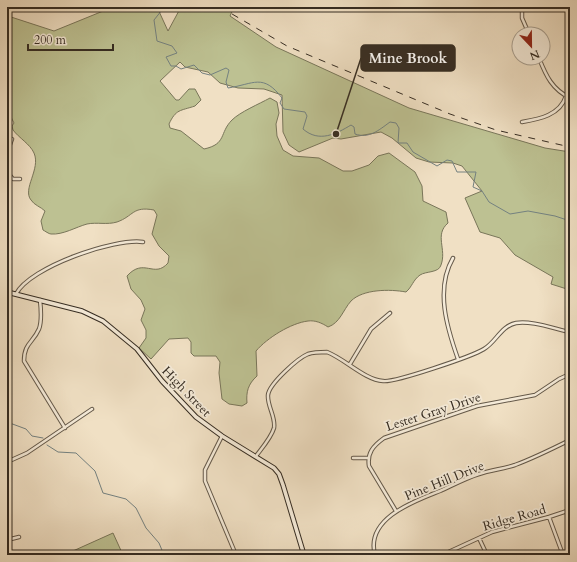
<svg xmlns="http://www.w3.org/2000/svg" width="577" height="562" viewBox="0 0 577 562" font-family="Cardo,serif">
  <rect width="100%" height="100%" fill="#f0e0c4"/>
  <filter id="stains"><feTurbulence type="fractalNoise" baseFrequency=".005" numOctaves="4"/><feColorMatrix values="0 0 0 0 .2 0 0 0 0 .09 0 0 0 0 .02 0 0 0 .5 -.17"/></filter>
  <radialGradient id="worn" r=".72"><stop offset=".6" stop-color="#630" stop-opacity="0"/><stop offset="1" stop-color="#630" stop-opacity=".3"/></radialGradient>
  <path fill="#bdc192" stroke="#79765a" d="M7 7H16L8 16 54 31 113 7H157L168 31 181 7H234L230 16 276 47 409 108 545 148 570 152V290L551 284 553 277 515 255 500 238 480 232 465 198 482 191 462 166 453 163 429 162 416 158 392 138 381 132 341 139 333 138 299 152 289 145 283 132 282 95 264 89 238 88 220 83 208 72 185 67 180 62 160 81 176 100H179L189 89H195L201 100 195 106C180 111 176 109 169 124L170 128 181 131 204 149C227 144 219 133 232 120 240 112 259 104 270 98L277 102 279 113 276 124 277 136 283 150 293 156 319 158 343 171H352L369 165 378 156 389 153 415 172 422 186 423 201 446 212 448 223C434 235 447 249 441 265 439 273 426 271 420 275 413 280 412 287 406 292 390 289 363 289 351 301 343 310 340 323 328 327 322 323 315 320 308 321 291 323 267 338 256 351L257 376C248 384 246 392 247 403L242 406 229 404 222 399 219 373 220 362 216 356H194L191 353V342L188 338 169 339 151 359 139 348 146 338V330L141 320 145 309 141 300 131 289 127 276C144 257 154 279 168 263L169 256 159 246 152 234 157 215 154 210C132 206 134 216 117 222 107 225 97 222 87 224 76 227 63 235 51 234 49 234 45 231 43 230L41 221 45 211C41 207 34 205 31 200 22 189 41 169 34 153 30 144 19 138 13 130L12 126 14 123 7 109Z
    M113 533 123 555H64Z"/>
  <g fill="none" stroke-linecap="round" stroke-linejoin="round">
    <path stroke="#748180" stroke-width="1" d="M152 7 162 10 154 20 157 41 172 46 177 53 166 57 171 66H176L181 69 194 65 202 73 210 75 226 68 229 70 226 82 228 88C254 84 263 73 282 98L280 103 284 109 305 112 307 116 303 129C319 143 336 134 351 125L354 127 355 134C369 139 379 130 390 122L396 123 399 128 398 143H407L413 152 437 166 447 160 452 161 457 172H476L473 187 482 191 489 202 510 214 528 211 555 216 570 221
      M7 422 26 429 32 436 43 438
      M47 445 58 452 76 453 95 471 103 493 126 499 136 508 146 528 159 543 164 555"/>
    <defs>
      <path id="street" d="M522 7V18L529 34
        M539 58C546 76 552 89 570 98
        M522 122C540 119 560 115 566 96
        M7 153 12 139
        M7 172 13 179H20
        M453 258C435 289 447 328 458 359
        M16 294C30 267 114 238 143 242
        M40 300C41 309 42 321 39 329 33 343 24 343 24 361L65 428
        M350 364 371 329 390 313
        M222 436 205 470V481L236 555
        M256 456C262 448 271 438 274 428 276 417 267 406 268 395 269 384 298 358 308 354 314 352 320 352 327 352 345 359 365 380 383 381 394 383 473 356 484 349 496 342 501 326 516 323 530 320 555 329 570 332
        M353 458H368
        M7 462 27 453 92 409
        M396 511 369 466C367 453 373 446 384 438L477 406 535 395 559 379 570 374
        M549 517 563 555
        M479 538 487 555
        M7 540 19 537
        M375 555C365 518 415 501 440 491 453 485 466 478 479 474 491 470 503 469 515 465 534 458 552 449 570 440
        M442 555 492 532 549 517 570 510"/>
      <path id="secondary" d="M7 292 82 311 103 321 137 349 162 381 196 417 222 436 274 468 279 474 283 485 304 555"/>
    </defs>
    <use href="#street" stroke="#64594a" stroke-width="4.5"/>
    <use href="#secondary" stroke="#352c22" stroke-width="5.5"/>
    <use href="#street" stroke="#f5ebd9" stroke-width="2.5"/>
    <use href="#secondary" stroke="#f5ebd9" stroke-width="3.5"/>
    <path stroke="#352c22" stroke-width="1" stroke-dasharray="7 7" stroke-linecap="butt" d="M220 7 287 46 450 114 496 130 570 147"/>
  </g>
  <g text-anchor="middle" stroke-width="3.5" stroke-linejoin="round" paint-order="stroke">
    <g font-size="13" fill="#352c22" stroke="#f5ebd9">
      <text transform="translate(187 391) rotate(46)" y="5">High Street</text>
      <text transform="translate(433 411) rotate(-18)" y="5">Lester Gray Drive</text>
      <text transform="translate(444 480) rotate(-22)" y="5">Pine Hill Drive</text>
      <text transform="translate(514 517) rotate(-16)" y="5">Ridge Road</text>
    </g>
  </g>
  <path fill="none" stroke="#352c22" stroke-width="1.5" d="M336 134L361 58"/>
  <circle fill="#352c22" stroke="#f5ebd9" stroke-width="1.5" cx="336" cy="134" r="4"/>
  <rect fill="#352c22" stroke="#352c22" stroke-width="1.5" x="361" y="45" width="94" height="26" rx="4"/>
  <g font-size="14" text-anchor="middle" font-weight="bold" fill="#fff">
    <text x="408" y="63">Mine Brook</text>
  </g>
  <rect width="577" height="562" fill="none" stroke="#f0e0c4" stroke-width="24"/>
  <rect x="8" y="8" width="561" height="546" fill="none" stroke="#352c22" stroke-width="2"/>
  <rect x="12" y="12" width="553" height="538" fill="none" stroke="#352c22"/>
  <g transform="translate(531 46) rotate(158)"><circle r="19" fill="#f5ebd9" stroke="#a89f90"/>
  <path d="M0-3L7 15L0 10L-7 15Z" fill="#8f2418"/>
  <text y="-6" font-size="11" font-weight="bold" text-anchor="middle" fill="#352c22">N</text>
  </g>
  <path d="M28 44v6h85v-6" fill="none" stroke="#352c22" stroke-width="2"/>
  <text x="34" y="44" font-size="12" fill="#352c22" stroke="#f5ebd9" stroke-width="3" paint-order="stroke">200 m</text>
  <rect width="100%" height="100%" filter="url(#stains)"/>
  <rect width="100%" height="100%" fill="url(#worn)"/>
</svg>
